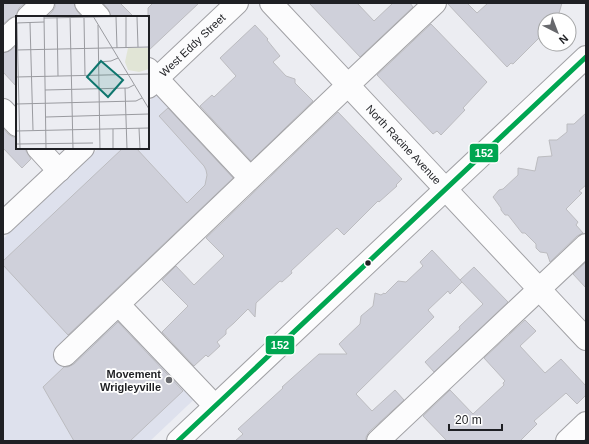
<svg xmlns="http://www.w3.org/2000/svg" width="589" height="444" viewBox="0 0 589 444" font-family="Arial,sans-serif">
  <rect width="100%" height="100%" fill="#ecedf2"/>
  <path fill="#dee1ed" d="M170 81 254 171 117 300 205 389 150 441H3V239L99 148H148V102Z"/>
  <path fill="#cfd0da" stroke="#bcbcc0" d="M3 3H25L19 8 16 16 9 19 3 24Z
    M55 3H74L77 11 82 17H46L52 12 55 7Z
    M103 3H120L134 17H111L108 9Z
    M153 3H199L148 51V8Z
    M309 3H357L374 21 393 3H410L413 7 360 57Z
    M447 3H467L477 13 488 3H562L557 20H545V32L513 64 511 63 507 67Z
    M431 24 487 82 463 108 465 110 441 135 437 131 433 134 377 75Z
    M255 25 268 39 267 40 280 56 273 62 286 76 295 79V83L313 101 251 161 200 106 212 95 214 97 236 76 220 58Z
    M17 45V87L3 72V53L11 50Z
    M168 108 233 178 68 335 3 265V261L123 148H136L187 203 205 185 207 175 206 170 204 166 159 116Z
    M338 112 402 179 396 185 397 186 379 202 378 201 344 235 337 228 291 271 292 273 282 282 280 281 256 303 255 317 248 309 234 323 226 330V334L217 342 220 346 208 357 206 355 194 366 162 332 188 306 162 280 176 266 194 285 224 256 206 238Z
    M586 113V185L579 191 582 193 566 209 578 222 576 225 583 233 577 236 550 262 547 253 540 252 536 248V244L525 233H522L508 215H505L501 210V208L493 197 499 190 503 189 518 175V168L535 171 538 157 552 156 549 140H557L567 132V124H574Z
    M3 128 8 134 13 137H17V148H26V151L31 159 22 168 3 148Z
    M432 250 462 282 450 294 448 291 428 310 434 317 356 394 372 411 395 390 404 400 369 432 366 437V441H235L243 434 238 429 283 388 282 387 319 354H347L339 344 360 324 361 316 373 306 375 293 381 295 384 293 385 294 398 281 406 282 423 266 420 262Z
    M586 262V288L573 274Z
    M474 267 508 302 434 372 425 362 460 329 459 327 483 304 460 280Z
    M525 320 536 331 520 346 545 373 561 359 586 386V395L577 404 566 393 534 421 537 424 520 441H447L423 416 450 390 473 414 504 385 503 383 505 381 484 358Z
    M118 322 183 391 130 441H74L43 387 64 367H68L74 364Z"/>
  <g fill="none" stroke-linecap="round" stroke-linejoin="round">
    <defs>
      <g id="minor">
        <path d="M86 3 99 17"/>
        <path id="s1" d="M271 3 586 339"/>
        <path d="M28 17 43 3"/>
        <path d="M3 41 17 28"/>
        <path d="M148 69 250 178"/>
        <path id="s2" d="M148 87 237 3"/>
        <path d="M3 110 17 125"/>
        <path d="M38 148 59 171"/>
        <path d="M3 223 83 148"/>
        <path d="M119 305 215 406"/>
        <path d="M65 355 348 85 435 3"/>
        <path d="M178 441 586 57"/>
        <path d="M378 441 586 245"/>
        <path d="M567 441 586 423"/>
      </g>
    </defs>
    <use href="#minor" stroke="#a1a1a5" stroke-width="24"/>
    <use href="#minor" stroke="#fcfcfd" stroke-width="22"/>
    <defs>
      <path id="bus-1" d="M178 441 586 57"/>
    </defs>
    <use href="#bus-1" stroke="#fff" stroke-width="8"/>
    <use href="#bus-1" stroke="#00a651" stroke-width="5"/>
  </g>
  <circle fill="#1f2024" stroke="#fff" stroke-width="1.5" cx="368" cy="263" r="3.5"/>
  <circle fill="#67686c" stroke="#fff" stroke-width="1.5" cx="169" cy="380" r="4"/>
  <g text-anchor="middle" stroke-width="3.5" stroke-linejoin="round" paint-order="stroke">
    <g font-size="11" fill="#1f2024" stroke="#fff">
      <text dy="4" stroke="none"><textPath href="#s2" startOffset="61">West Eddy Street</textPath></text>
      <text dy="4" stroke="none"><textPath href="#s1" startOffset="194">North Racine Avenue</textPath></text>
    </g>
    <g font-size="11" font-weight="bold" fill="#1f2024" stroke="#fff" text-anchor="end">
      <text x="161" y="378">Movement<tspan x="161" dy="13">Wrigleyville</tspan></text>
    </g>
  </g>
  <g transform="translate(16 16)">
    <rect width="133" height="133" fill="#ecedf2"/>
    <path d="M112 32H133V53L123 56 112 54 109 46Z" fill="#e1e5d6"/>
    <path fill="none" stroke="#9a9ba0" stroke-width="1" d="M28 0 30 133M41 0 42 60M54 0 57 133M77 0 133 93M100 1 101 32M110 1V31M121 1 122 31M28 2 133 0M68 2 69 59M0 7 28 6M1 7 4 133M14 7 17 114M82 9 84 133M0 34 133 31M82 46 95 45 102 42M0 61 133 58M109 72 111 133M29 74 112 72 118 69M0 88 120 85 126 82M30 101 133 98M123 112 124 133M97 113V133M0 115 133 112M0 128 77 127"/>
    <path fill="#0f766e" fill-opacity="0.15" stroke="#0f766e" stroke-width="2" d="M85 45 107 64 92 81 71 61Z"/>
    <rect width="133" height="133" fill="none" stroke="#1f2024" stroke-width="2"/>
  </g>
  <g stroke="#fff" stroke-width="1.5">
    <rect x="469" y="143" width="30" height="20" rx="4" fill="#00a651"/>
    <rect x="265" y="335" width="30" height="20" rx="4" fill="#00a651"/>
  </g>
  <g font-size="11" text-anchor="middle" font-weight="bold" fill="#fff">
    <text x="484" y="157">152</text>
    <text x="280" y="349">152</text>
  </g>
  <rect width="589" height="444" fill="none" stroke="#1f2024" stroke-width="8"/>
  <g transform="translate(557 32) rotate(138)"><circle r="19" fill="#ffffff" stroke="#a5a6a7"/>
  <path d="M0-3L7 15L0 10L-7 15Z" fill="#67686c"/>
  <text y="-6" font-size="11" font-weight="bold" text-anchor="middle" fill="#1f2024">N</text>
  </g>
  <path d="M449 424v6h53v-6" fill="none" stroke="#1f2024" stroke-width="2"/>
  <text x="455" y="424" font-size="12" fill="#1f2024" stroke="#ffffff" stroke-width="3" paint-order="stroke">20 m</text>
</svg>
